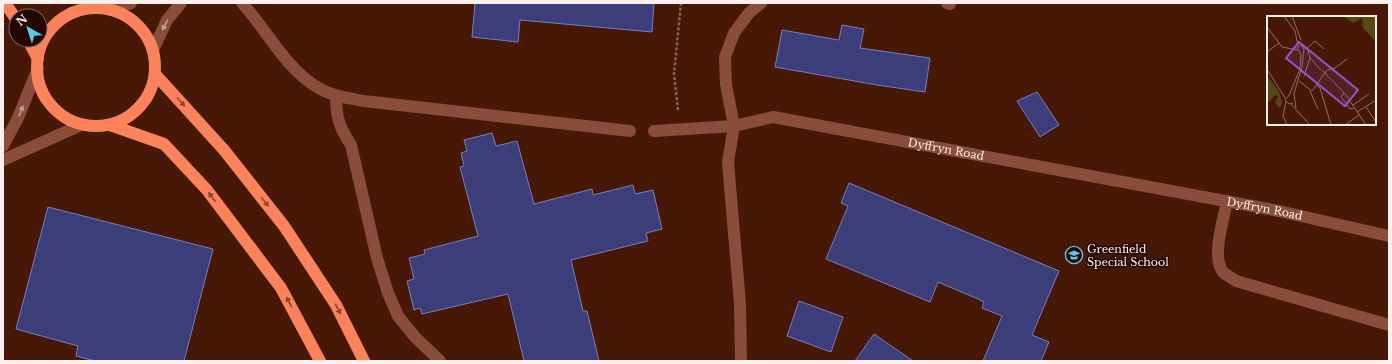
<svg xmlns="http://www.w3.org/2000/svg" width="1392" height="364" viewBox="0 0 1392 364" font-family="'Libre Baskerville',serif">
  <rect width="100%" height="100%" fill="#481807"/>
  <path fill="#3b3e79" stroke="#777dbe" d="M475 3H654L652 32 520 20 518 42 472 37Z
    M842 25 864 29 860 48 930 58 925 92 877 85 775 67 782 30 839 40Z
    M1037 92 1059 125 1040 137 1017 101Z
    M492 133 496 146 517 141 534 204 592 189 593 195 633 185 635 194 653 190 662 229 646 233 648 241 571 260 583 311H587L599 361H524L508 294 422 314 420 308 414 310 407 281 414 279 409 258 425 254 424 250 478 236 460 167 464 166 461 153 467 151 464 140Z
    M849 183 1059 271 1032 335 1049 342 1041 361H983L1002 316 982 308 984 302 978 299 938 282 930 302 826 259 848 206 841 203Z
    M48 207 213 249 184 361H95L76 356 78 346 16 329Z
    M799 301 843 317 831 352 787 336Z
    M874 334 913 361H855Z"/>
  <g fill="none" stroke-linecap="round" stroke-linejoin="round">
    <path stroke="#876459" stroke-width="2.5" stroke-dasharray="3 2" stroke-linecap="butt" d="M678 110 674 74 681 3"/>
    <path stroke="#894d39" stroke-width="12" d="M242 3C267 30 285 68 317 87 331 96 348 98 364 101L630 131
      M111 10 131 3
      M153 50 167 20 181 3
      M336 95C336 117 339 127 351 145L377 258 388 293 398 316 415 337 440 361
      M654 131 734 126"/>
    <g stroke="#894d39" stroke-width="12">
      <path d="M947 3 950 4"/>
      <path id="s1" d="M734 126 773 117 1279 211 1389 236"/>
      <path d="M3 146 18 118 38 68"/>
      <path d="M3 160 81 125"/>
      <path d="M1227 201C1224 218 1211 257 1223 272 1226 275 1232 278 1236 281L1389 325"/>
      <path d="M741 361 740 304 728 162 734 126 726 84 725 57 734 33 749 13 761 3"/>
    </g>
    <path stroke="#fb835c" stroke-width="12" d="M5 3 16 19
      M37 67a59 59 0 1 1 118 0a59 59 0 1 1-118 0Z
      M28 40 38 59
      M155 74 224 150 284 226 336 305 364 361
      M110 125 164 144 207 190 281 288 320 361"/>
  </g>
  <defs><path id="oneway-solid" d="M-6-.8H1V-3.2L6.5 0L1 3.2V.8H-6Z"/></defs>
  <g fill="#c29f94">
    <use href="#oneway-solid" transform="translate(165 25) rotate(118)"/>
    <use href="#oneway-solid" transform="translate(21 111) rotate(-68)"/>
  </g>
  <g fill="#8f462f">
    <use href="#oneway-solid" transform="translate(181 102) rotate(48)"/>
    <use href="#oneway-solid" transform="translate(212 197) rotate(-127)"/>
    <use href="#oneway-solid" transform="translate(265 202) rotate(52)"/>
    <use href="#oneway-solid" transform="translate(289 302) rotate(-118)"/>
    <use href="#oneway-solid" transform="translate(338 309) rotate(62)"/>
  </g>
  <defs>
    <symbol id="school-ring" viewBox="-11 -11 22 22"><circle r="9.5" fill="#230802" stroke="#5ac8e6" stroke-width="1.5"/><path d="M0-5L7-2L0 1L-7-2ZM-4 1L0 2.5L4 1V4Q0 6-4 4Z" fill="#5ac8e6"/></symbol>
  </defs>
  <g fill-rule="evenodd">
    <use href="#school-ring" x="1064" y="245" width="20" height="20"/>
  </g>
  <g text-anchor="middle" stroke-width="3" stroke-linejoin="round" paint-order="stroke">
    <g font-size="11" fill="#faf1ef" stroke="#230802">
      <text dy="4" stroke="none"><textPath href="#s1" startOffset="216">Dyffryn Road</textPath></text>
      <text dy="4" stroke="none"><textPath href="#s1" startOffset="540">Dyffryn Road</textPath></text>
    </g>
    <g font-size="11" fill="#faf1ef" stroke="#230802" text-anchor="start">
      <text x="1087" y="253">Greenfield<tspan x="1087" dy="13">Special School</tspan></text>
    </g>
  </g>
  <g transform="translate(1267 16)">
    <rect width="109" height="109" fill="#481807"/>
    <path d="M77 0H109V26L96 12 95 2 86 7ZM0 59 12 76 15 86 13 92 8 87 11 80 8 79 2 86 0 84Z" fill="#534913"/>
    <path fill="none" stroke="#8f6f64" stroke-width="1" d="M17 0 28 15 31 30M25 0 34 24M0 11 15 31 31 34M36 31 41 34 43 42 54 54M39 33 48 25 57 33M0 36 12 27M0 53 18 82M55 54 79 79 99 109M37 60 43 42M32 65 45 75 60 54 68 52 80 43M49 69 53 72 64 109M43 75 51 93M23 77 33 53 34 38 30 32 34 29 37 33 35 51 27 77 29 92M24 77 18 84 22 88 26 87M77 77 74 81 83 93 87 92M19 85 16 100 20 109M24 88 43 109M86 89 102 78M99 91 109 106M90 96 109 84M78 109 92 99"/>
    <path fill="#9453c9" fill-opacity="0.15" stroke="#9453c9" stroke-width="2" d="M32 26 91 74 78 90 19 42Z"/>
    <rect width="109" height="109" fill="none" stroke="#faf1ef" stroke-width="2"/>
  </g>
  <rect width="1392" height="364" fill="none" stroke="#faf1ef" stroke-width="8"/>
  <g transform="translate(28 28) rotate(321)"><circle r="19" fill="#230802" stroke="#796561"/>
  <path d="M0-3L7 15L0 10L-7 15Z" fill="#5ac8e6"/>
  <text y="-6" font-size="11" font-weight="bold" text-anchor="middle" fill="#faf1ef">N</text>
  </g>
</svg>
